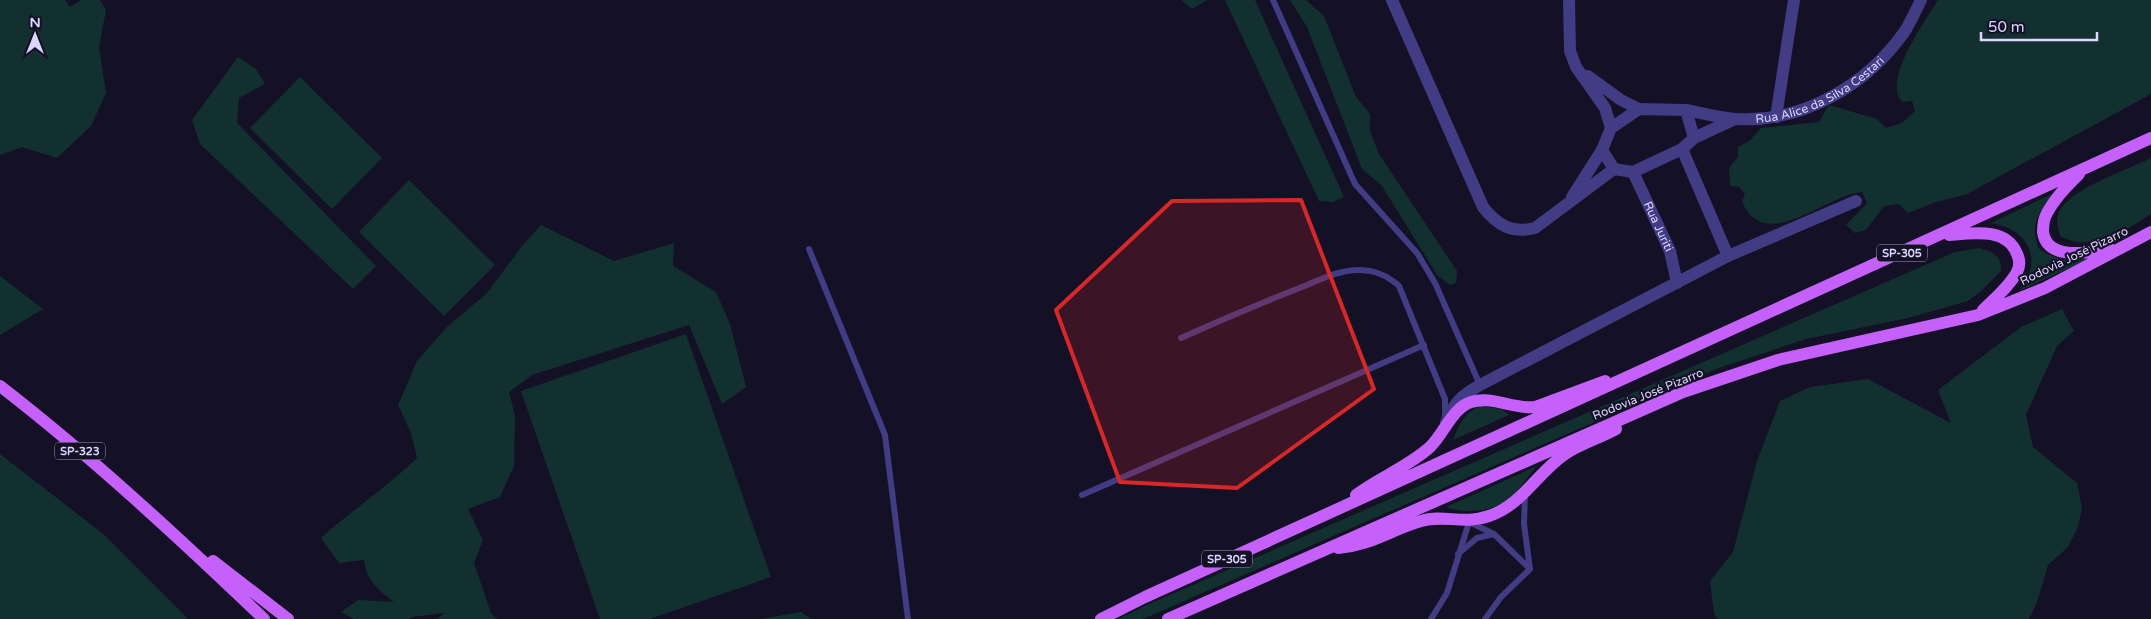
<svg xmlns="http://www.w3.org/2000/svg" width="2151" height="619" viewBox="0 0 2151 619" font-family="'Varela Round',sans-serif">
  <rect width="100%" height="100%" fill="#141026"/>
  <path fill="#133030" d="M0 0H65L70 7 81 0H100L106 10 99 47 106 93 91 126 57 158 22 147 0 155Z
    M1181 0H1207L1192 9Z
    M1225 0H1255L1344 197 1333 202 1319 201Z
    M1290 0H1306L1324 16 1356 97 1370 114V131L1379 154 1457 271 1456 283 1450 285 1437 275 1382 186 1362 169 1307 27Z
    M1938 0H2151V94L1967 194 1933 203 1908 213 1899 204 1884 206 1866 230 1855 233 1846 225 1867 203 1862 192C1825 195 1766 255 1742 202L1745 194 1739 187 1730 186 1729 168 1738 157V147L1749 141 1761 128 1819 122 1829 105 1877 119 1886 128 1902 123 1915 111 1912 101 1903 102C1880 84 1926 19 1938 0Z
    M238 57 256 69 265 84 239 98 237 123 376 266 353 289 200 144 192 120Z
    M300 77 382 158 332 209 250 128Z
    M2151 158V214C2124 231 2092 254 2060 236 2058 228 2055 218 2060 210 2074 187 2127 170 2151 158Z
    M409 180 495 265 444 316 359 232Z
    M2052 194C2037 216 2031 222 2038 248 2059 262 2068 260 2091 258L2019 291C2044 260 2029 229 1991 223Z
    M541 225 614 261 674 243 673 266 716 292 730 324 746 387 722 404 689 325 532 375 509 392 515 416 514 466 500 497 468 509 483 540 474 563 491 613 497 619H437L445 613 411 617 410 619H354L341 612 358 600 394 602C378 589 367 582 364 560L339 563 321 538C352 510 387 487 417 458L411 433 398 405 417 361 447 327 487 293 522 246Z
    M1979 248C1993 252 2002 255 2001 271L1981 291 1968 301 1908 318 1806 339 1716 369 1143 619H1118L1147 605 1955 252Z
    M0 276 43 309 0 335Z
    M2062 309 2074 331 2057 346 2026 415 2033 447 2077 483 2082 508 2078 527 2068 547 2048 565 2037 602 2029 619H1718L1714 614 1710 581 1733 552 1757 461 1780 401 1810 387 1868 379 1951 423 1938 390 2021 327Z
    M686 334 771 577 650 619H600L521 391Z
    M1480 406 1502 409 1509 415 1453 440C1459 425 1464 413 1480 406Z
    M0 454 102 533 188 619H0Z
    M1537 466C1528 476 1519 490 1509 499 1494 512 1463 514 1446 507Z
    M801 612 811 619H761Z"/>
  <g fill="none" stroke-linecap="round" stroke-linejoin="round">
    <path stroke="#413c83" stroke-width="6" d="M1273 0 1355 184 1417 253 1435 283 1480 385
      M809 249 885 435 908 619
      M1181 338C1221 320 1261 303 1302 287 1319 280 1339 270 1358 270 1375 270 1387 275 1399 286L1445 399V417
      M1525 493 1524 524 1530 569
      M1082 495 1424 345
      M1458 554 1477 538 1494 534
      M1431 619 1447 593 1469 522 1494 534 1530 569
      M1485 619 1501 597 1530 569"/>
    <g stroke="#413c83" stroke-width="12">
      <path d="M1392 0 1483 207C1497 225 1512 234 1535 228L1614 169"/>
      <path d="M1569 0 1570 51 1576 67 1605 108 1611 128 1602 150 1614 169 1633 172 1682 149 1694 138 1686 110 1639 109 1611 128"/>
      <path d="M1588 76 1621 100 1639 109"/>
      <path id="s1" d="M1686 110C1702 113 1719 118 1736 119 1803 123 1867 85 1905 31 1911 21 1916 10 1921 0"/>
      <path d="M1776 117 1794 0"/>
      <path d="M1694 138 1735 119"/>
      <path d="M1682 149 1728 256"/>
      <path id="s2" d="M1633 172 1670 251 1677 283"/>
      <path d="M1572 197 1602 150"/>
      <path d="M1446 423C1453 403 1462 395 1480 385L1728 256 1856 201"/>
    </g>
    <path stroke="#c660fb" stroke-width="12" d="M2079 174C2067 186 2055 198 2047 213 2044 218 2043 226 2043 232 2047 262 2091 252 2110 249
      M1949 235C1972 233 2007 227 2017 254 2020 260 2020 266 2017 272 2009 287 1995 298 1983 310
      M0 386C93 458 179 538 264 619
      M1356 495C1380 477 1408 467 1430 447 1444 434 1452 408 1471 402 1492 395 1514 410 1535 407L1605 381
      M1338 548C1372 545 1390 530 1421 521 1443 514 1464 525 1489 516 1522 505 1537 473 1565 454 1580 444 1600 438 1616 429
      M213 561 288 619
      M1101 619 1145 597 2151 138
      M1168 619 1683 392 1778 360 1978 315 2045 288 2151 232"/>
  </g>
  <path fill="#d62828" fill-opacity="0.2" stroke="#d62828" stroke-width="4" stroke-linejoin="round" d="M1301 200 1374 389 1237 488 1120 482 1056 310 1172 201Z"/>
  <g text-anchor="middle" stroke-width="4.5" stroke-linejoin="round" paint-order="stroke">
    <g fill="#141026" stroke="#a09bbd" stroke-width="1">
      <rect x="1877" y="244.5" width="50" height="17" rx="4"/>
      <rect x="55" y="442.5" width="50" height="17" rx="4"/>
      <rect x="1202" y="550.5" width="50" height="17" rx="4"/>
    </g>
    <g font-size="11" font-weight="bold" fill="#dcd6fe">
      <text x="1902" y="257">SP-305</text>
      <text x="80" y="455">SP-323</text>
      <text x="1227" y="563">SP-305</text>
    </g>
    <g font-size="12" fill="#dcd6fe" stroke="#141026">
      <text dy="4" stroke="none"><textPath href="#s1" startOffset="142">Rua Alice da Silva Cestari</textPath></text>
      <text dy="4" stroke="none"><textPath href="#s2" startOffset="60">Rua Juriti</textPath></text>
      <text transform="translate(2074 256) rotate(-26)" y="4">Rodovia José Pizarro</text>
      <text transform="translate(1648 394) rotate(-22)" y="4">Rodovia José Pizarro</text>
    </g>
  </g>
  <g transform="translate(35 35)" stroke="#141026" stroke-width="4" paint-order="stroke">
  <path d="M0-4L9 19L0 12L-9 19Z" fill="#dcd6fe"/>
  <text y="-8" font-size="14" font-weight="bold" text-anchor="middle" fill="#dcd6fe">N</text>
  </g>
  <path d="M1981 32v8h116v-8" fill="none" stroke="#dcd6fe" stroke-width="2.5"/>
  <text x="1988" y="32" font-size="15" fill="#dcd6fe" stroke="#141026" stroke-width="4" paint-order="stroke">50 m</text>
</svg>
